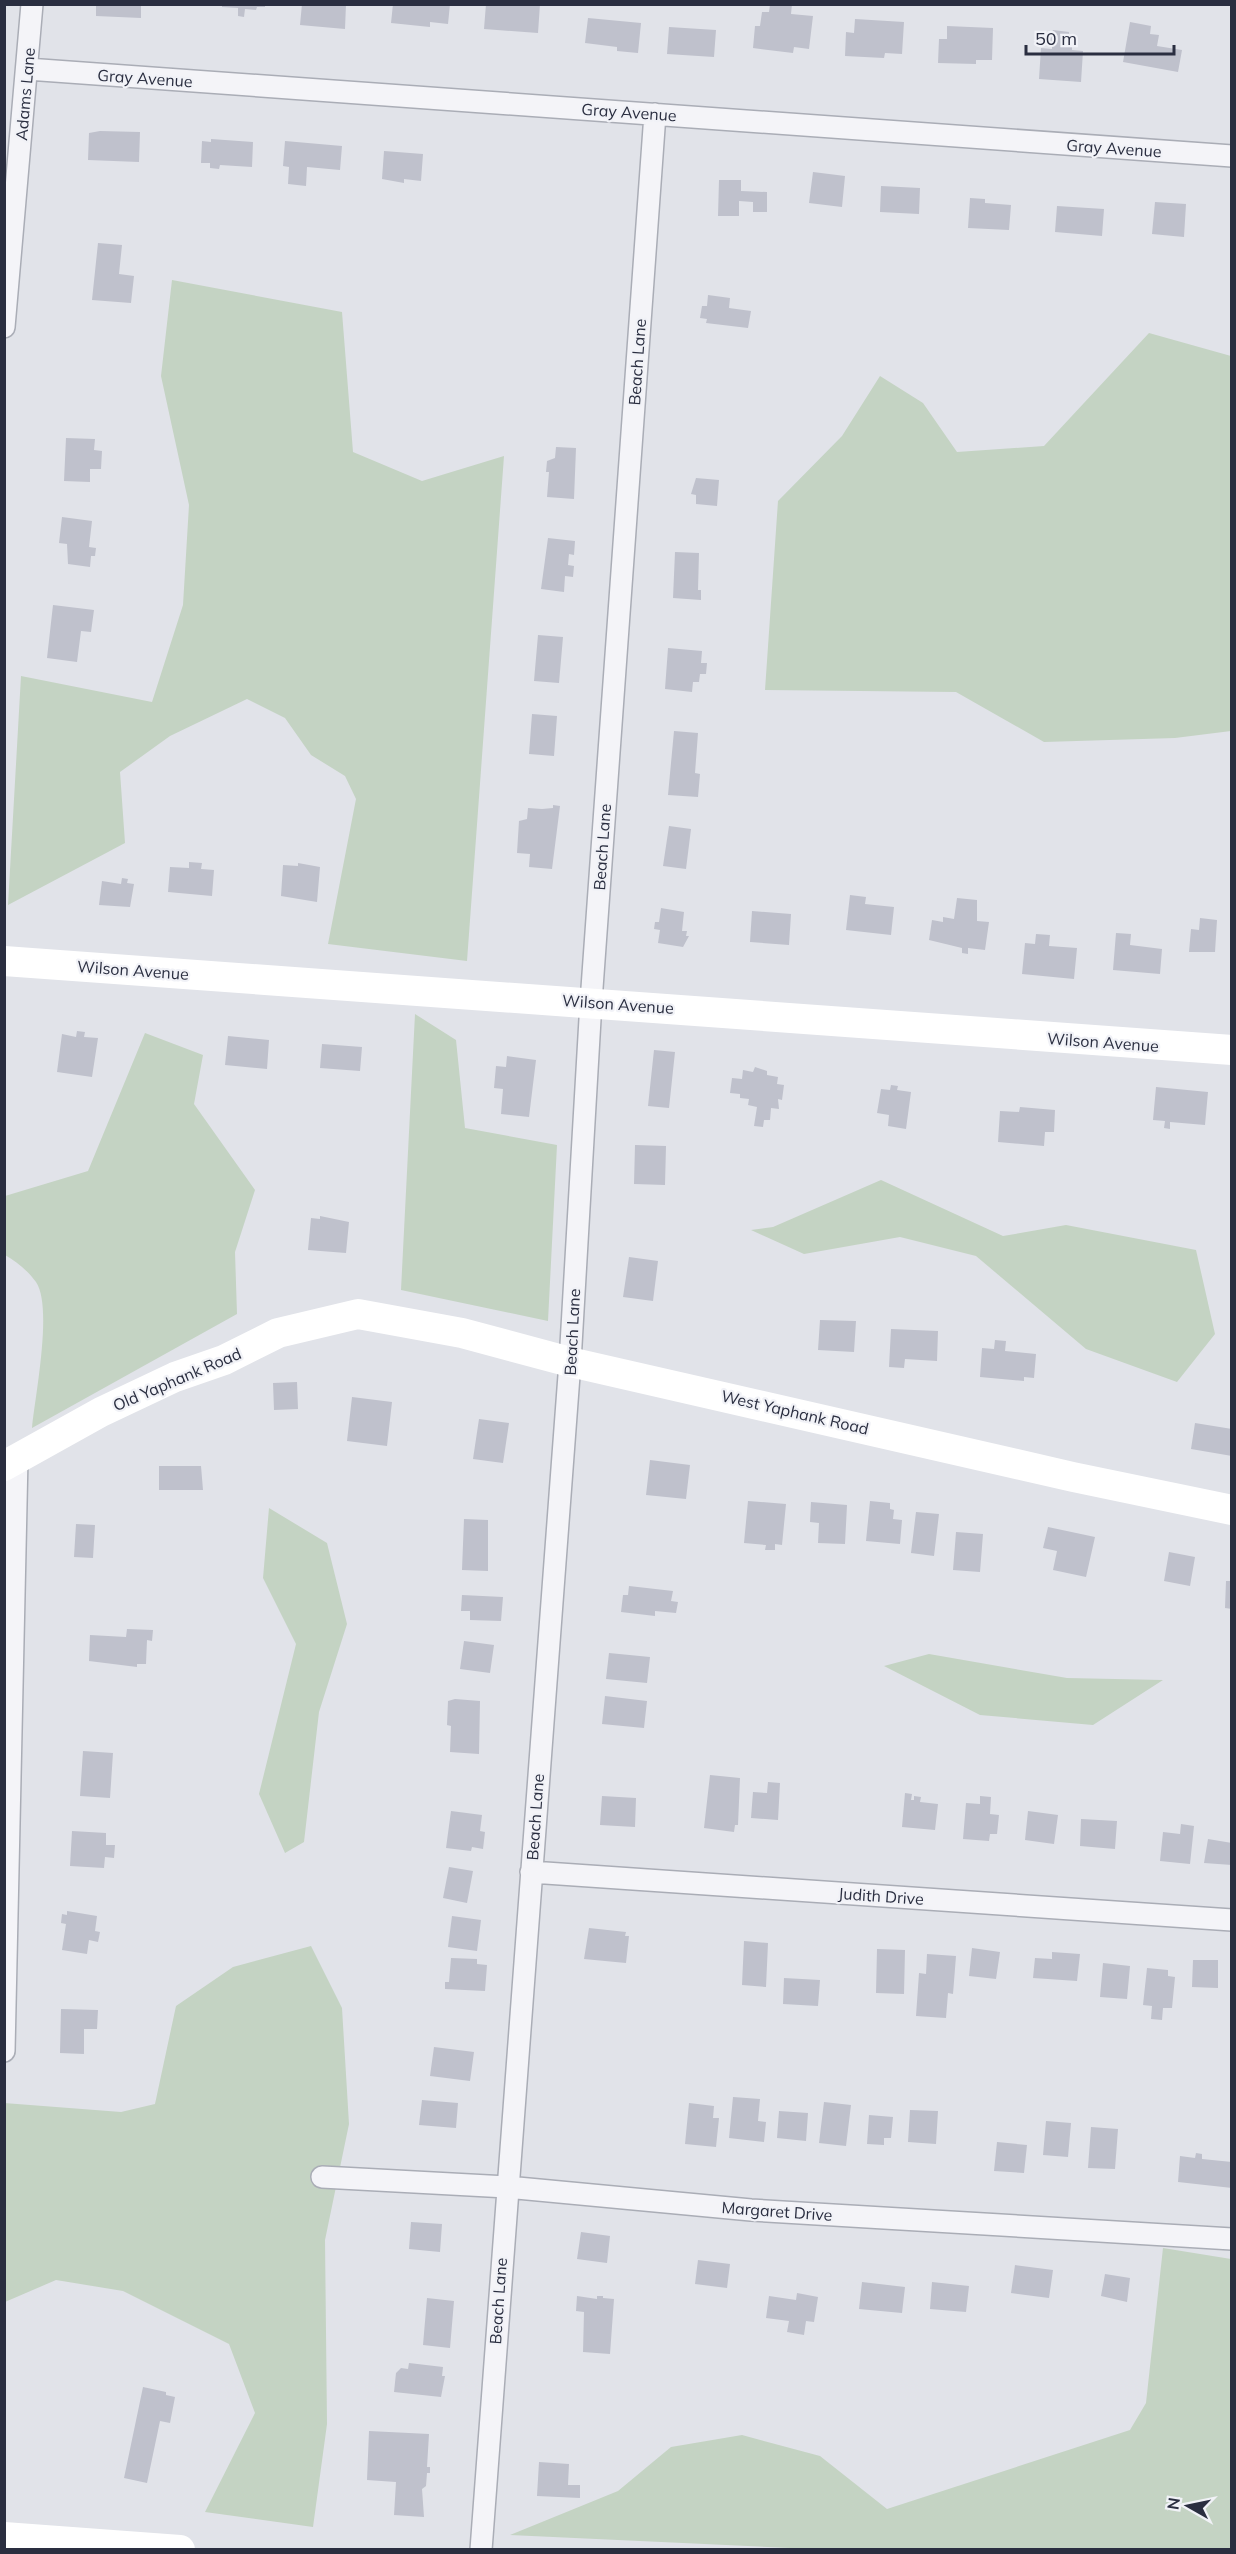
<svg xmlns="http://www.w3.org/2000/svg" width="1236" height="2554" viewBox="0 0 1236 2554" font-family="Mulish,sans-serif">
  <rect width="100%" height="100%" fill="#e1e3e9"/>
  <path fill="#c4d3c3" d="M172 280 342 312 353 452 422 481 504 456 467 961 328 944 356 799 345 776 311 755 285 718 247 699 170 736 120 772 125 843 8 905 21 676 152 702 183 605 189 505 161 376Z
    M1149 333 1231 356V731L1175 738 1044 742 956 692 765 690 778 501 842 436 880 376 923 403 957 452 1044 446Z
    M415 1014 456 1040 465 1128 557 1145 548 1321 401 1290Z
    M145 1033 203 1055 194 1104 255 1190 235 1252 237 1314 32 1428C35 1396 53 1307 36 1282 28 1271 16 1261 5 1255V1196L88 1171Z
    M881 1180 1003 1236 1066 1225 1196 1250 1215 1334 1177 1382 1086 1349 976 1256 900 1237 804 1254 751 1230 773 1227Z
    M269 1508 327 1543 347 1624 319 1712 304 1842 285 1853 259 1794 296 1644 263 1578Z
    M929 1654 1067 1678 1163 1680 1093 1725 980 1715 884 1666Z
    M311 1946 342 2008 349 2124 325 2240 327 2424 313 2527 205 2512 255 2413 229 2344 123 2291 56 2280 5 2302 4 2103 121 2112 155 2104 176 2006 233 1967Z
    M1163 2248 1231 2259V2549L834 2550 510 2535 618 2491 671 2447 742 2435 820 2456 887 2509 1130 2430 1146 2403Z"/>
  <path fill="#bfc1cc" d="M96 4H141V18L96 16Z
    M222 4H265V7H257L256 10 245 9 244 17 238 16V8L222 7Z
    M302 4H346L345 29 300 25Z
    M393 4H450L448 24 430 22V27L391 23Z
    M486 4H540L538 33 484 29Z
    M770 4H792L791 14 813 16 809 49 794 47 793 53 753 48 755 26H760L762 12H769Z
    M588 18 641 23 638 53 617 51V47L585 43Z
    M855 19 904 22 902 54 885 53 884 58 845 56 846 32 854 33Z
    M1130 22 1151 26 1150 34 1159 35 1157 46 1182 50 1178 72 1123 62Z
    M947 26 993 28 992 60H976V64L938 63 939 39H947Z
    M669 27 716 30 714 57 667 54Z
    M1053 30 1069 32 1068 40H1072V50L1083 51 1081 82 1039 79 1041 48 1052 49V43H1049Z
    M100 131 140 132 139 162 88 160 89 133Z
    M211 139 253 142 252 167 220 165 219 169 210 168V163H201L202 141 211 142Z
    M285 141 342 146 340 170 307 167 306 186 288 184 289 167 283 166Z
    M384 151 423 154 421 181 404 179V183L382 179Z
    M813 172 845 176 842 207 809 203Z
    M719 180H741V191L767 192V212H753V202L739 201V216H718Z
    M881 186 920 188 919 214 880 212Z
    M970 198 985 199V203L1011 205 1009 230 968 228Z
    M1155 202 1186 204 1184 237 1152 234Z
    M1057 206 1104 209 1102 236 1055 232Z
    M98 243 122 245 119 274 134 276 131 303 92 300Z
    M708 295 730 298 729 308 751 311 748 328 706 323 707 319 700 318 702 306H707Z
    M66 438 95 439 94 450 102 451 101 469H90V482L64 481Z
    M556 447 576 448 574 499 547 497 549 472H546L547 461 555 458Z
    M696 478 719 480 717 506 696 504V495L691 494Z
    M62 517 92 521 89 547 96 548 95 556H91L90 567 68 564 67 544 59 543Z
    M548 538 575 541 574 555 569 554 568 565 574 566 573 577 565 576 564 592 541 589Z
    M675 552 699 553 698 590H701V600L673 598Z
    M53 605 94 610 91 632 81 631 77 662 47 658Z
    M538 635 563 637 559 683 534 681Z
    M668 648 702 651 701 663H707L706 674H700L699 682H693L692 692 665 689Z
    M532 714 557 716 554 756 529 754Z
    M674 731 698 733 695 773 700 774 698 797 668 795Z
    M553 805 560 806 552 869 529 867 530 854 517 853 519 821 527 819 528 808 542 809 553 808Z
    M669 826 691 829 686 869 663 866Z
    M189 862 202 863 201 869 214 870 212 896 168 892 170 867 189 868Z
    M298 863 320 867 317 902 281 896 283 865 298 866Z
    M122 878 128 879 127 883 134 884 130 907 99 905 102 881 121 884Z
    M850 895 866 897 865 904 894 907 891 935 846 930Z
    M957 898 977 900V921L989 922 985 950 968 948V954L962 953V948L929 940 932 920 943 922V917L954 919Z
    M661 908 684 912 682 931H687L686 936H689L683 947 658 943 660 930 654 929 655 922H659Z
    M752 911 791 914 789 945 750 942Z
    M1200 918 1217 920 1215 952H1189L1191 929 1199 930Z
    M1116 933 1131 934 1130 945 1162 949 1160 974 1113 970Z
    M1036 934 1050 935 1049 946 1077 948 1074 979 1022 974 1025 943 1035 944Z
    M77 1031 85 1032 84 1037 98 1038 92 1077 57 1072 62 1034 76 1037Z
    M228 1036 269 1040 267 1069 225 1065Z
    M322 1044 362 1047 360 1071 320 1068Z
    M654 1050 675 1052 669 1108 648 1106Z
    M507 1056 536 1060 529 1117 501 1114 503 1089 494 1088 496 1066 506 1067Z
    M755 1067 767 1071V1075L778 1077 777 1084 784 1085 782 1100 778 1099 779 1109 771 1108 770 1120H764L763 1127 754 1126 757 1107 748 1105 749 1099 740 1098V1094L730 1093 732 1078 742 1079 743 1070 753 1072Z
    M891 1085 898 1086 897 1090 911 1092 906 1129 888 1126 889 1115 877 1113 881 1089 890 1090Z
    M1156 1087 1208 1092 1205 1125 1170 1122V1129L1164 1128 1165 1121 1153 1120Z
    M1020 1107 1055 1110 1054 1132H1045L1044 1146 998 1142 1000 1111 1019 1112Z
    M635 1145 666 1146 665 1185 634 1184Z
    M320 1216 349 1222 346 1253 308 1250 311 1218 320 1219Z
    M629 1257 658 1261 653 1301 623 1297Z
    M820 1320 856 1321 854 1352 818 1350Z
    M891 1329 938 1331 937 1361 905 1359 904 1368 889 1367Z
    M995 1340 1006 1341 1005 1351 1036 1354 1034 1378 1024 1377V1381L980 1377 982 1348 994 1349Z
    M297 1382 298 1409 274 1410 273 1383Z
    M352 1397 392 1402 387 1446 347 1441Z
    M479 1419 509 1423 503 1463 473 1459Z
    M1195 1423 1232 1429V1456L1191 1449Z
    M650 1460 690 1465 686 1499 646 1495Z
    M159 1466H201L203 1490H159Z
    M748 1501 786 1504 782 1545 775 1544V1550H765L766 1545 744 1543Z
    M870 1501 890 1503V1509L894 1510 893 1519 902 1520 900 1544 866 1541Z
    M811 1502 847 1505 845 1544 818 1543 819 1523 810 1522Z
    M916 1512 939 1514 934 1556 911 1553Z
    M464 1519 488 1520V1571L462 1570Z
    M76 1524 95 1525 93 1558 74 1557Z
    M1048 1527 1095 1537 1086 1577 1053 1570 1057 1551 1043 1548Z
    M956 1532 983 1534 980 1572 953 1570Z
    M1169 1552 1195 1557 1190 1586 1164 1581Z
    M1226 1581H1232V1609L1225 1608Z
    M629 1586 673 1591 671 1601 678 1602 676 1613 655 1611V1616L621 1612 623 1595H628Z
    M462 1595 503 1597 501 1621 470 1620V1611H461Z
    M127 1629 153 1630 152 1641 147 1640 146 1664H137V1667L89 1661 90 1635 126 1637Z
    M464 1641 494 1645 490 1673 460 1669Z
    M609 1653 650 1657 647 1683 606 1679Z
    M605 1696 647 1701 644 1728 602 1724Z
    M455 1699 480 1701 479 1754 450 1752 451 1726 447 1725 448 1701Z
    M83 1751 113 1753 110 1798 80 1796Z
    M710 1775 740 1778 738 1825H735L734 1832 704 1828Z
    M768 1782 780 1783 778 1820 751 1818 753 1792 767 1793Z
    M905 1793 912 1794 911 1800H914V1796L921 1797 920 1802 938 1804 935 1830 902 1827Z
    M602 1796 636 1798 635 1827 600 1825Z
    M980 1796 991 1797 990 1814 999 1815 997 1834H990L989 1841 963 1839 966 1803 980 1804Z
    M451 1811 482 1815 480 1831 485 1832 483 1849 472 1847 471 1851 446 1848Z
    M1028 1811 1058 1815 1054 1844 1025 1840Z
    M1081 1819 1117 1821 1115 1849 1080 1846Z
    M1181 1824 1194 1826 1190 1864 1160 1861 1163 1832 1180 1834Z
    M72 1831 106 1833V1845H115L114 1858 105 1857 104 1868 70 1866Z
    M1208 1839 1232 1843V1865L1204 1863Z
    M449 1867 473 1871 467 1903 443 1898Z
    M67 1911 97 1916 95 1931 100 1932 98 1942 89 1940 87 1954 62 1950 66 1924 61 1923 62 1914 67 1915Z
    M452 1916 481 1920 477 1951 448 1947Z
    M589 1928 626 1932 625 1936H629L626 1963 584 1959Z
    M744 1941 768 1943 766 1987 742 1985Z
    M972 1948 1000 1952 996 1979 969 1976Z
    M877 1949 905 1950 904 1994 876 1993Z
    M1052 1952 1080 1954 1077 1981 1033 1978 1035 1958 1052 1959Z
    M927 1954 956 1956 953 1994 948 1993 946 2018 916 2016 919 1973 926 1974Z
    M451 1958 477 1959V1964L487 1965 485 1991 445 1989V1982H449Z
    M1193 1960H1218V1988L1192 1987Z
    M1103 1963 1130 1966 1127 1999 1100 1997Z
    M1147 1968 1168 1970V1976L1175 1977 1172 2008H1163L1162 2020 1151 2019 1152 2006 1143 2005Z
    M784 1978 820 1980 818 2006 783 2004Z
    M61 2009 98 2010 97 2029H84V2054L60 2053Z
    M434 2047 474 2052 470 2081 430 2076Z
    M733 2097 760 2099 758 2121 766 2122 764 2142 729 2138Z
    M422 2100 458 2103 456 2128 419 2125Z
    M824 2102 851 2105 846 2146 819 2143Z
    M689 2103 714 2106 713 2118H719L716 2147 685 2144Z
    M910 2110 938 2111 936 2144 908 2142Z
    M779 2111 808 2113 806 2141 777 2138Z
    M869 2115 893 2117 891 2138H884V2145L867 2144Z
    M1046 2121 1071 2123 1068 2157 1043 2155Z
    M1091 2127 1118 2129 1115 2169 1088 2168Z
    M997 2142 1027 2145 1024 2173 994 2171Z
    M1196 2153 1202 2154V2159L1232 2162V2188L1178 2182 1180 2156 1195 2158Z
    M411 2222 442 2224 440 2252 409 2249Z
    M581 2232 610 2236 607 2263 577 2259Z
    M698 2260 730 2264 727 2288 695 2284Z
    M1015 2265 1053 2270 1049 2298 1011 2293Z
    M1105 2274 1130 2278 1127 2302 1101 2296Z
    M862 2282 905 2287 902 2313 859 2309Z
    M932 2282 969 2286 966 2312 930 2309Z
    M797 2293 818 2297 814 2322 806 2321 804 2335 787 2332 789 2321 766 2318 769 2296 796 2300Z
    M577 2296 597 2299V2296H603V2298L614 2299 610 2354 583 2352 584 2312 576 2311Z
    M427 2298 454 2301 450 2348 423 2345Z
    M409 2363 443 2367 442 2376H445L441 2397 394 2392 396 2373 401 2368 408 2369Z
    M143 2387 166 2392V2395L175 2397 170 2423 160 2421 147 2483 124 2478Z
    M369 2431 429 2434 427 2467H430V2473H427L426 2486 422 2489 424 2517 394 2515 396 2482 367 2480Z
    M539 2462 569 2464 568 2485H580V2498L537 2496Z"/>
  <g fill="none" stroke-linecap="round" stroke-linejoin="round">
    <defs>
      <path id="street" d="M27 69 1232 156
        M4 327 32 4
        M531 1872 1232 1920
        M4 2051 17 1458
        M322 2177 507 2187 751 2210 1232 2239
        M481 2550 570 1362 591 1002 655 114"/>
    </defs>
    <use href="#street" stroke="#aaadb6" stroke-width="24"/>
    <use href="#street" stroke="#f4f4f8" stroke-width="21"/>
    <path stroke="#fff" stroke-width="30" d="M4 961 1232 1050
      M4 1466 101 1412 175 1377 224 1360 278 1333 358 1314 462 1333 570 1362 1073 1477 1232 1510
      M4 2537 180 2550"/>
  </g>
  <g text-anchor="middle" stroke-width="4.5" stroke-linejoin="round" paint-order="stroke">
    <g font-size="16" fill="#2a2e40" stroke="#f1f2f7">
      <text transform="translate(145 78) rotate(4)" y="6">Gray Avenue</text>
      <text transform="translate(25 94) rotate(-85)" y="6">Adams Lane</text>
      <text transform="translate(629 112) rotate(4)" y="6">Gray Avenue</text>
      <text transform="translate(1114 148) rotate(4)" y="6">Gray Avenue</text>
      <text transform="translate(637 362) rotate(-86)" y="6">Beach Lane</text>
      <text transform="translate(602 847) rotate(-86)" y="6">Beach Lane</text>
      <text transform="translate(133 970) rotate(4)" y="6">Wilson Avenue</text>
      <text transform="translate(618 1004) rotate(4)" y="6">Wilson Avenue</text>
      <text transform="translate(1103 1042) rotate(4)" y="6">Wilson Avenue</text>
      <text transform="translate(572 1332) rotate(-87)" y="6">Beach Lane</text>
      <text transform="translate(177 1379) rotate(-23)" y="6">Old Yaphank Road</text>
      <text transform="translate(795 1412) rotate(13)" y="6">West Yaphank Road</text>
      <text transform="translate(535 1817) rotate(-86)" y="6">Beach Lane</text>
      <text transform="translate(881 1896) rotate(4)" y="6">Judith Drive</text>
      <text transform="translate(777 2211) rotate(4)" y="6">Margaret Drive</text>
      <text transform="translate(498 2301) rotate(-86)" y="6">Beach Lane</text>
    </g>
  </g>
  <rect width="1236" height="2554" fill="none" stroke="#2a2e40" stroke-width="12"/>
  <g transform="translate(1188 2506) rotate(279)" stroke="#f1f2f7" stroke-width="4.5" paint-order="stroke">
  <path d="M0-4.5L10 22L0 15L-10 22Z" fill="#2a2e40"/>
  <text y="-9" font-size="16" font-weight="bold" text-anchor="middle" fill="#2a2e40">N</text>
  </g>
  <path d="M1026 45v9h148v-9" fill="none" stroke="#2a2e40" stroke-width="3"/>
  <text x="1035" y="45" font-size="18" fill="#2a2e40" stroke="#f1f2f7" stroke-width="4.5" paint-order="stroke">50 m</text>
</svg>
